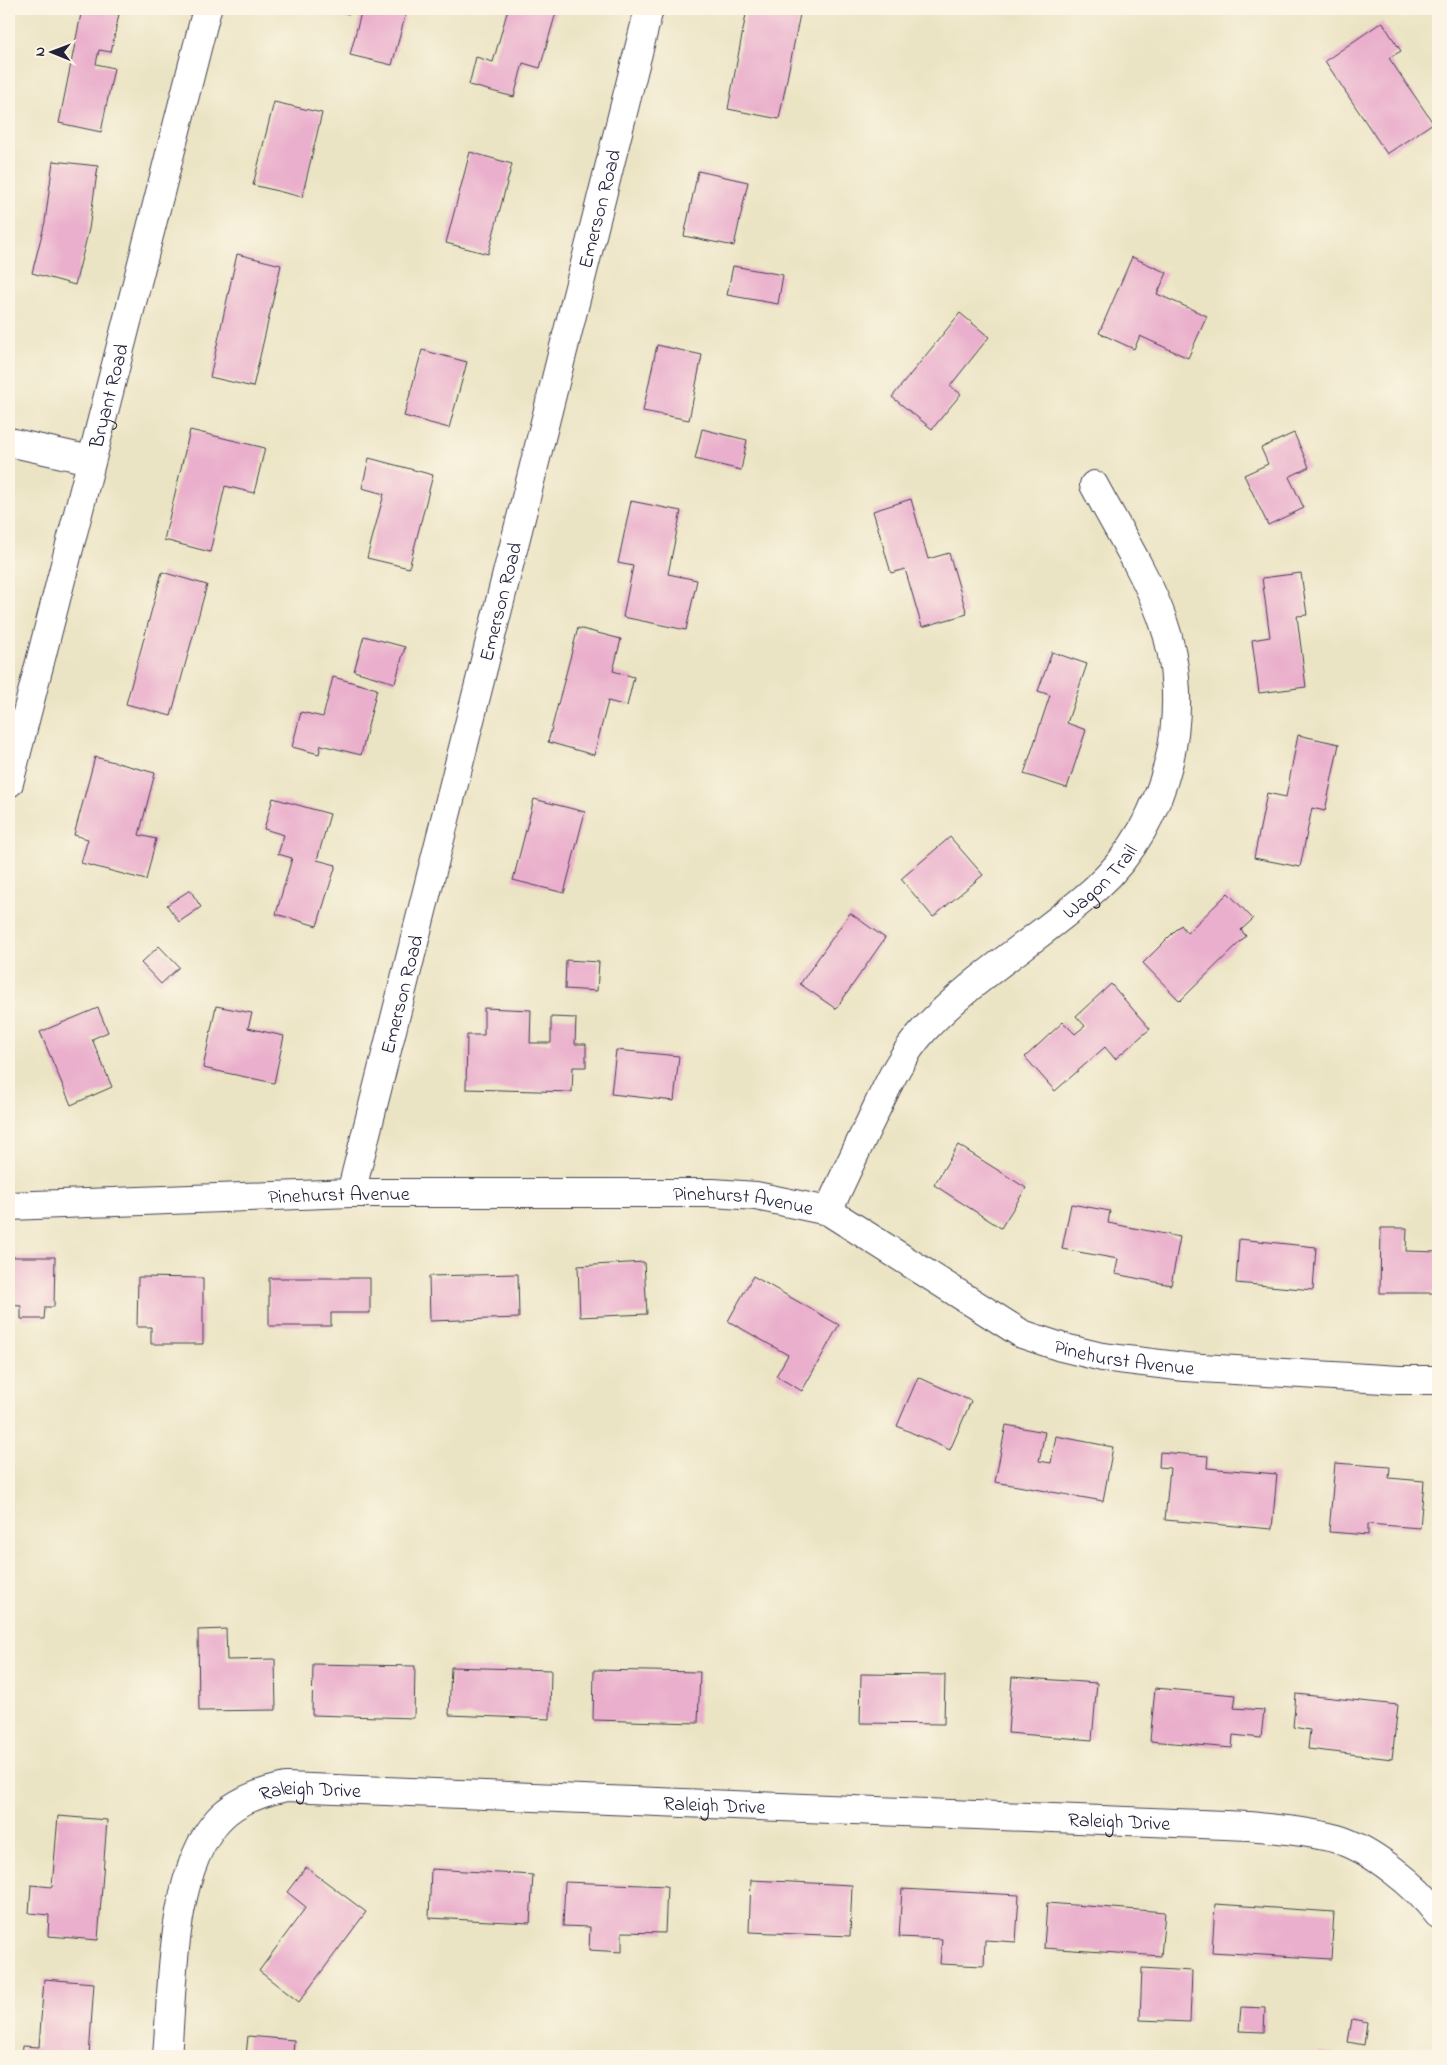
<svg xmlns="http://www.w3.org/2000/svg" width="1447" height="2065" viewBox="0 0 1447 2065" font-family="'Indie Flower',sans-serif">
  <rect width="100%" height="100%" fill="#fcf5e5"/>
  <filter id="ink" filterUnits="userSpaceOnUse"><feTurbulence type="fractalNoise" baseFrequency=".02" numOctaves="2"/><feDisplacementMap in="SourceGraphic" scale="10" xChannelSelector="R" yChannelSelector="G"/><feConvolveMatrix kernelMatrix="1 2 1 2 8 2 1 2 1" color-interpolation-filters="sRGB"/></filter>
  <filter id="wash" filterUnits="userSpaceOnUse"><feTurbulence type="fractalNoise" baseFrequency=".0096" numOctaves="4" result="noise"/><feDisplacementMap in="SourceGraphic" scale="20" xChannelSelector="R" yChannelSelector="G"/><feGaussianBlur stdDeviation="1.12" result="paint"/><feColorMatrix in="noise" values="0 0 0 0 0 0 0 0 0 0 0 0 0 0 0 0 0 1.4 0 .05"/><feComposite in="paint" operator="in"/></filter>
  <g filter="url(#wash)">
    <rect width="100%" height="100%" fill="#ebe4c4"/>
    <g id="blocks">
      <path fill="#eaafcc" d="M82 9 119 14 111 52 99 50 96 64 114 68 101 132 59 123Z
        M329 9H350L349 14Z
        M362 9H389L406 13 392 65 350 55Z
        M508 9H557L540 68 523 63 514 97 469 85 476 57 493 62Z
        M747 9H801L779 119 728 109Z
        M1382 22 1401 51 1389 58 1433 123 1387 154 1325 61Z
        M274 102 322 113 302 197 253 185Z
        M470 152 512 164 488 254 446 243Z
        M53 161 98 166 89 229 75 285 32 273 45 222Z
        M698 171 748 182 734 246 684 236Z
        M237 254 281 265 253 387 210 377Z
        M1132 257 1167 273 1157 294 1207 316 1188 358 1140 336 1134 349 1099 333Z
        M733 266 783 275 778 304 727 295Z
        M960 313 989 337 950 386 961 394 932 429 892 397Z
        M657 345 702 355 689 420 643 411Z
        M422 350 467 362 449 428 404 416Z
        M702 429 747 440 741 470 695 459Z
        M190 430 265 448 254 493 225 486 210 552 164 540Z
        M1294 433 1309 467 1289 477 1304 508 1268 525 1244 475 1268 464 1261 448Z
        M369 458 433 475 409 568 367 558 384 494 362 488Z
        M911 499 928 559 949 553 967 614 922 627 905 569 891 573 873 511Z
        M631 501 681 511 668 574 697 580 686 630 623 617 633 566 618 563Z
        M162 572 207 585 171 716 126 704Z
        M1301 573 1307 615 1297 616 1306 687 1259 693 1252 640 1270 637 1262 578Z
        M578 628 621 639 613 671 634 677 627 706 608 701 594 755 548 742Z
        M364 636 405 647 395 683 354 671Z
        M1052 652 1087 664 1067 723 1086 730 1067 788 1024 774 1050 695 1038 691Z
        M333 677 377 689 361 755 321 745 319 754 292 747 301 712 323 717Z
        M1298 735 1339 744 1325 811 1312 808 1300 867 1254 858 1267 793 1286 797Z
        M95 757 155 773 139 835 156 839 146 880 81 863 88 839 74 835Z
        M273 798 330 814 317 860 336 865 317 926 276 914 292 858 278 854 284 835 264 829Z
        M534 799 585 812 564 893 513 880Z
        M950 837 983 875 933 917 901 879Z
        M190 890 201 907 179 922 167 905Z
        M1228 893 1253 919 1241 930 1246 936 1180 1001 1143 963 1181 925 1187 933Z
        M850 913 885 938 836 1009 800 984Z
        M159 946 179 967 161 984 141 963Z
        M566 960 599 962 597 991 565 989Z
        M1111 984 1150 1029 1115 1059 1105 1047 1055 1091 1025 1057 1063 1022 1075 1034 1085 1026 1076 1016Z
        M216 1006 252 1013 248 1028 284 1036 274 1083 203 1068Z
        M98 1008 108 1032 92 1039 112 1087 71 1105 40 1032Z
        M484 1008 531 1010 530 1043H551V1017L576 1018 575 1044H586V1067H573L572 1092 466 1089 467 1035H484Z
        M616 1050 679 1056 674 1101 611 1094Z
        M958 1145 1026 1188 1001 1228 934 1185Z
        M1071 1204 1110 1211 1108 1223 1180 1237 1171 1285 1115 1274 1118 1259 1062 1249Z
        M1381 1228H1407L1406 1251 1438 1252V1293H1380Z
        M1239 1239 1316 1247 1313 1290 1236 1283Z
        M9 1257H55L54 1307H45L44 1319H21V1306L9 1305Z
        M644 1262 647 1314 580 1317 578 1266Z
        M518 1274 519 1318 430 1321 429 1276Z
        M753 1276 839 1325 802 1391 776 1376 788 1355 728 1321Z
        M138 1277 203 1278V1344H151V1327H137Z
        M269 1278H370V1313H331V1326H269Z
        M918 1377 971 1401 950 1450 897 1426Z
        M1006 1425 1045 1432 1039 1461 1051 1463 1056 1436 1113 1447 1103 1501 995 1482Z
        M1160 1452 1208 1456 1207 1468 1277 1474 1272 1529 1165 1520 1170 1468 1159 1467Z
        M1335 1463 1390 1467 1389 1478 1424 1481 1420 1528 1368 1524V1535L1329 1532Z
        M226 1629 227 1660 275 1659 276 1710 199 1711 198 1630Z
        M313 1664 415 1666 414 1718 312 1715Z
        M451 1667 551 1670 550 1719 449 1715Z
        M594 1670 700 1672 698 1723 593 1720Z
        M861 1674 945 1675 944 1724 860 1723Z
        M1012 1677 1097 1683 1092 1740 1008 1733Z
        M1155 1688 1236 1695 1234 1708 1264 1710 1261 1738 1233 1735 1232 1748 1150 1741Z
        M1296 1694 1398 1705 1392 1759 1308 1749 1310 1730 1293 1727Z
        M58 1816 107 1820 98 1940 48 1936 49 1915 29 1913 31 1885 52 1887Z
        M306 1867 366 1912 299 2002 259 1971 306 1907 287 1892Z
        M431 1869 533 1875 530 1923 429 1918Z
        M751 1880 852 1885 850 1936 749 1932Z
        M565 1882 667 1886 665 1933 622 1932V1952L589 1950 590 1927 563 1926Z
        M902 1889 1019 1895 1016 1942 985 1940 984 1966 940 1964 942 1939 899 1937Z
        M1047 1903 1165 1912 1161 1956 1044 1948Z
        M1215 1904 1334 1912 1331 1959 1212 1952Z
        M1142 1968 1192 1971 1190 2022 1140 2020Z
        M44 1979 94 1983 89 2056H22L23 2046 39 2047Z
        M1241 2007 1265 2008 1264 2032 1239 2031Z
        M1352 2019 1367 2022 1364 2045 1348 2042Z
        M248 2036 294 2040 293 2056H246Z
        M1319 2052 1348 2055V2056H1318Z"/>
    </g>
  </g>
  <g filter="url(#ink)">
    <use href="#blocks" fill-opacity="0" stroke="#403f50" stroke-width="1"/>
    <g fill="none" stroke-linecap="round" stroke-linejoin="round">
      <defs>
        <g id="minor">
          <path d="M9 442 90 460"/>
          <path id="s1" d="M9 783 207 9"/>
          <path id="s2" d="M351 1193 649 9"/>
          <path id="s3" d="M9 1206 351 1193H713L756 1196 828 1211 1022 1334 1061 1347 1102 1357 1185 1367 1399 1380H1438"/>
          <path id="s4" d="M828 1211C842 1181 856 1151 871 1120 886 1089 900 1056 924 1030 975 975 1041 938 1096 888 1169 822 1195 709 1162 618 1145 572 1117 528 1094 485"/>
          <path id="s5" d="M167 2056C173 1988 170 1873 218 1820 235 1801 262 1792 286 1787L1249 1826C1278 1829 1308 1831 1337 1839 1371 1849 1417 1886 1438 1914"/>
        </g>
      </defs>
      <use href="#minor" stroke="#403f50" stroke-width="30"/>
      <use href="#minor" stroke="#fff" stroke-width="28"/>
    </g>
  </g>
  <g text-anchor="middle" stroke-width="4" stroke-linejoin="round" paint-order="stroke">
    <g font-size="20" fill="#22223b" stroke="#fcf5e5">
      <text dy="7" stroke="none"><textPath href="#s2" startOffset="1015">Emerson Road</textPath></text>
      <text dy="7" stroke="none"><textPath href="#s1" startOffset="400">Bryant Road</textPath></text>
      <text dy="7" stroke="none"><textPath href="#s2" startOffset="610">Emerson Road</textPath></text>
      <text dy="7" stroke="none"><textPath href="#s4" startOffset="436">Wagon Trail</textPath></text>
      <text dy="7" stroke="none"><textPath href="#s2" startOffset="205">Emerson Road</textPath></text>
      <text dy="7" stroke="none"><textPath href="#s3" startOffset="330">Pinehurst Avenue</textPath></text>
      <text dy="7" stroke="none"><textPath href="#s3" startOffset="735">Pinehurst Avenue</textPath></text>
      <text dy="7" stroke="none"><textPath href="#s3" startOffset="1156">Pinehurst Avenue</textPath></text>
      <text dy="7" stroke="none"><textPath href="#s5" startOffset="346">Raleigh Drive</textPath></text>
      <text dy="7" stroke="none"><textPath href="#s5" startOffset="751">Raleigh Drive</textPath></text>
      <text dy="7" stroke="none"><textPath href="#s5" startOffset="1156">Raleigh Drive</textPath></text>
    </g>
  </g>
  <rect width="1447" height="2065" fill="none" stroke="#fcf5e5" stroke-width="30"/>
  <g transform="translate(52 52) rotate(271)" stroke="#fcf5e5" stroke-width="4" paint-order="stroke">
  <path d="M0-4L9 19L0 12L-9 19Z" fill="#22223b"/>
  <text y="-8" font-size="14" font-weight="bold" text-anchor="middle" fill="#22223b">N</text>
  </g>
</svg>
